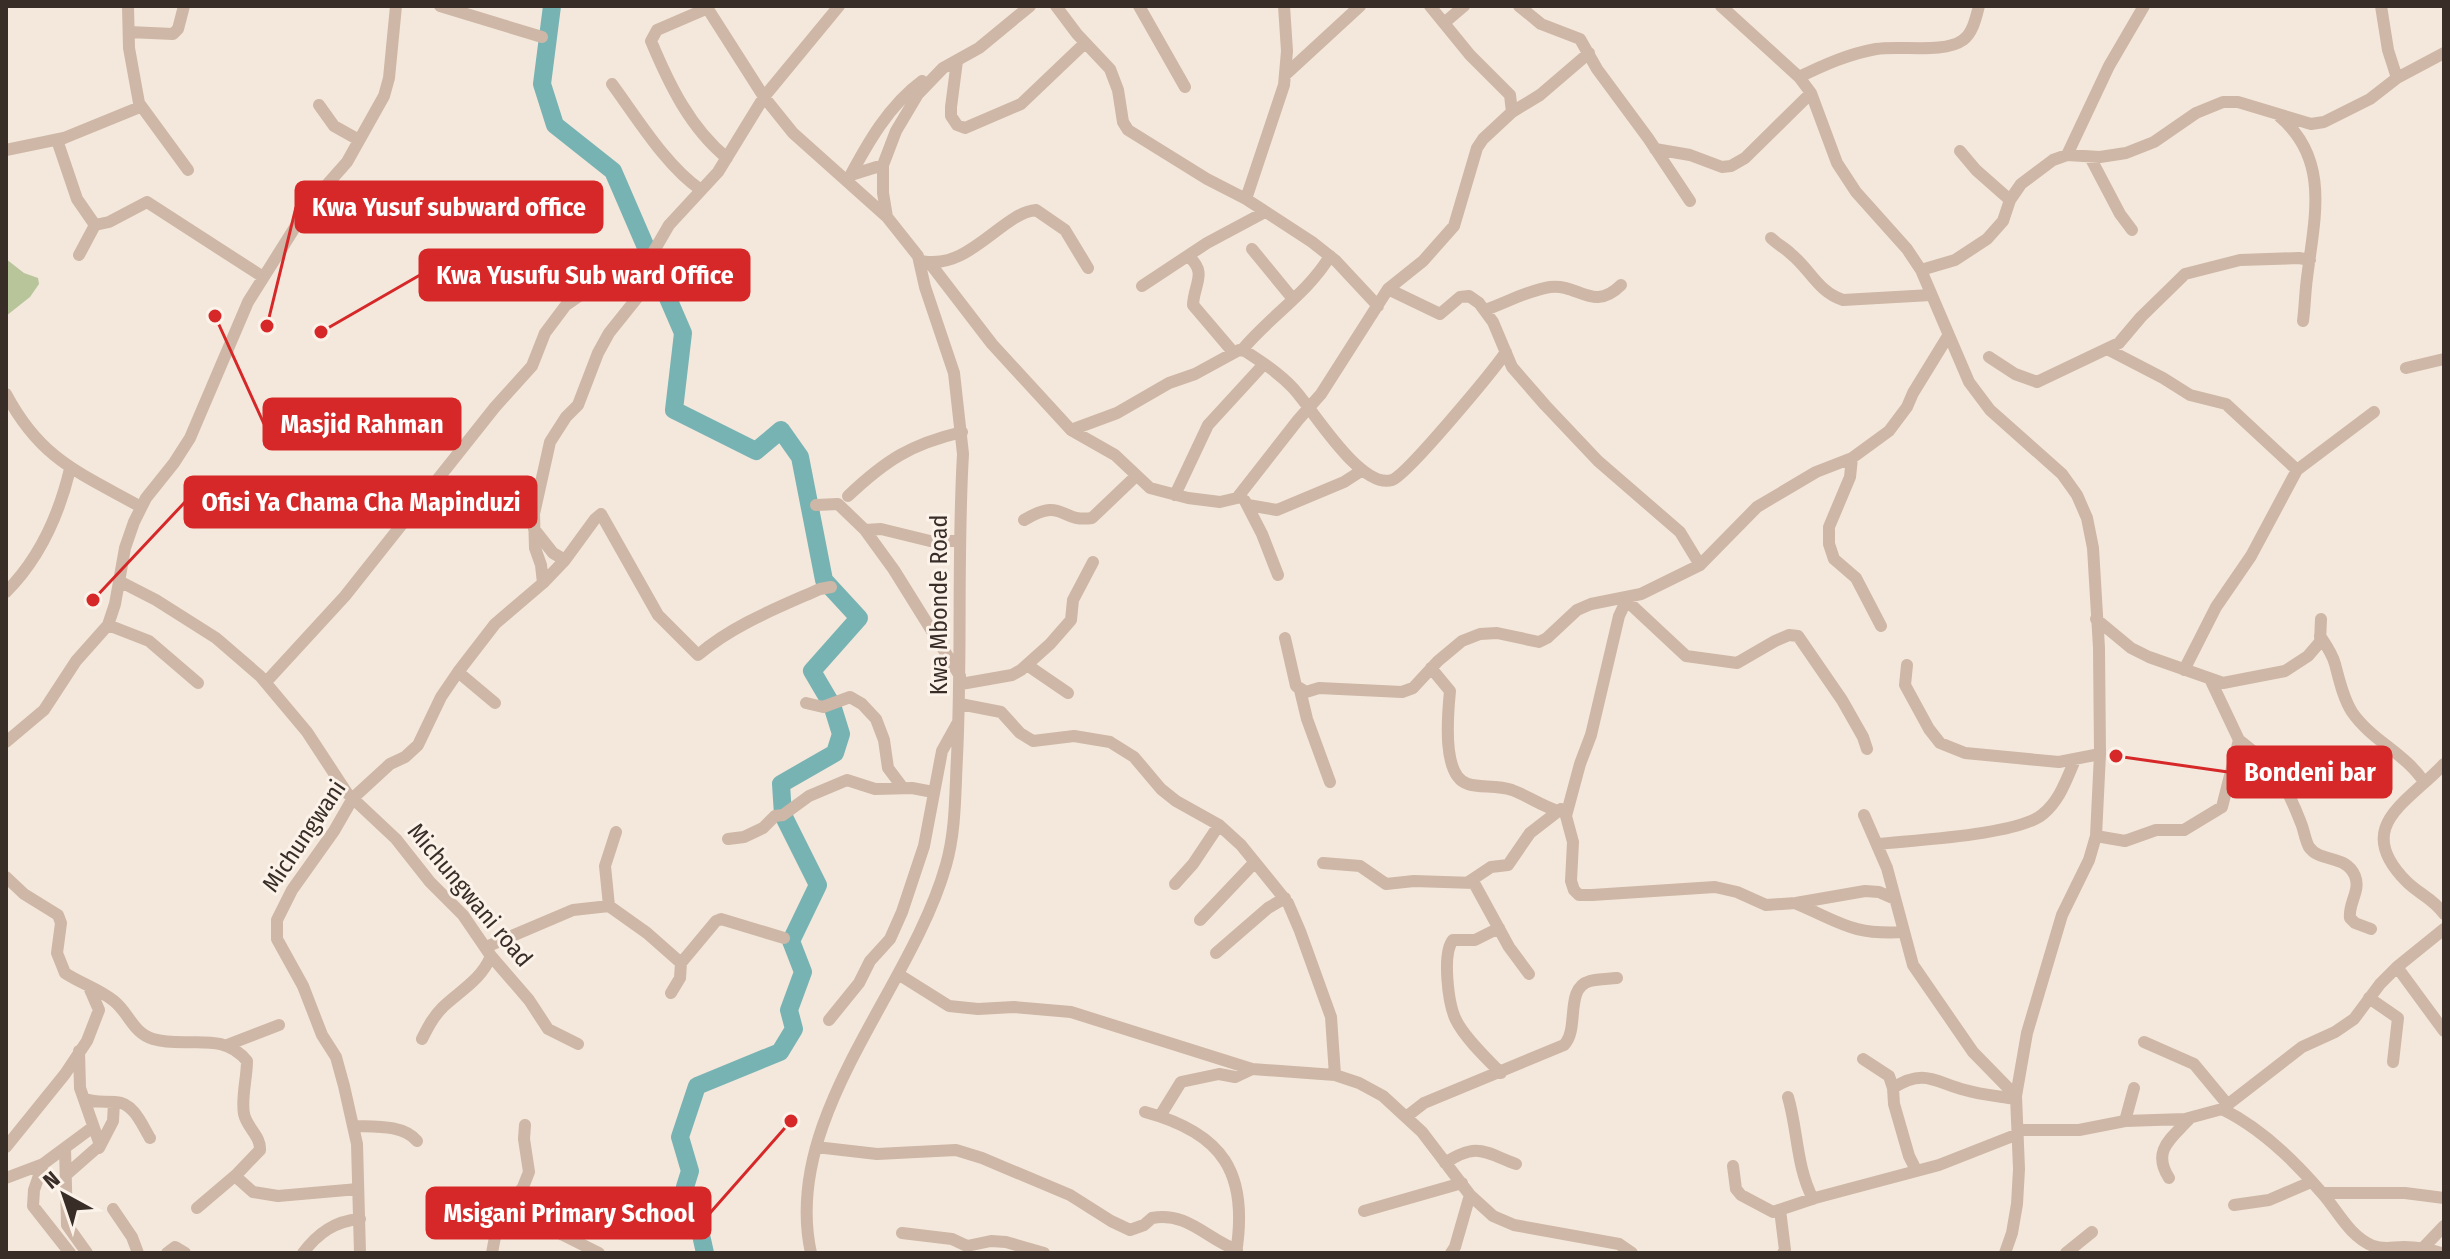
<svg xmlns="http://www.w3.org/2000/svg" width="2450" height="1259" viewBox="0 0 2450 1259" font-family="'Fira Sans Condensed',sans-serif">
  <rect width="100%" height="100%" fill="#f4e8dc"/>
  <path fill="#b8c59a" d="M6 259 24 273 38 278 39 284 30 297 6 316Z"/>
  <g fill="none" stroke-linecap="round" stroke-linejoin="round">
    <path stroke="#78b3b4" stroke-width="18" d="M552 6 542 84 555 125 613 171 683 333 674 410 756 451 781 430 800 457 824 580 859 618 812 671 832 705 841 734 835 753 781 784 783 815 818 885 791 941 803 972 789 1010 794 1029 780 1052 697 1086 680 1137 690 1171 685 1187 697 1217 705 1253"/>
    <path stroke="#ceb7a6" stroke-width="12" d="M128 6 129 48 139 103 188 170
      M440 6 542 37
      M706 6 764 97 793 133 887 217 918 256 925 287 954 373 963 454C957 555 962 656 957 757 955 793 956 830 946 865 911 990 781 1117 811 1253
      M1056 6 1077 34 1110 69 1118 90 1123 122 1128 130 1207 179 1246 199 1312 242 1336 261 1378 306
      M1139 6 1185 87
      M1519 6 1541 24 1580 39 1597 69 1648 138 1690 201
      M1721 6 1799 77 1811 93 1837 163 1856 192 1907 249 1921 270 1969 382 1990 410 2062 474 2077 495 2087 518 2093 548 2099 648 2100 754 2096 836 2089 860 2062 915 2027 1033 2016 1096 2019 1169 2017 1204 2012 1233 2005 1253
      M2381 6 2388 50 2397 78
      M708 8 657 30 651 41C669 84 690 128 727 158
      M1444 23 1464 6
      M129 32 173 34 178 29 184 6
      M957 61 951 107V116L957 125 965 128 1021 104 1085 43
      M1285 75 1360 6
      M1799 77C1824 65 1848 54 1876 49 1900 45 1944 54 1963 40 1973 33 1976 17 1979 6
      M612 84C637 118 666 166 701 190
      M319 105 334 126 359 140
      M1512 112 1540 95 1589 53
      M2280 117C2331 160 2314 220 2307 278 2305 292 2305 306 2303 321
      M57 140 77 199 95 225 79 255
      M1655 149 1690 155 1722 167 1731 166 1745 158 1811 93
      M6 150 64 138 140 107
      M1960 151 1976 170 2010 200
      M2067 155 2109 66 2144 6
      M2090 157 2120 214 2132 230
      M851 175 883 165
      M848 180C867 144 889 105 922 81
      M1246 199 1284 85 1287 51 1284 6
      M887 217 883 193V165L896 131 918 94 943 68 979 48 1030 6
      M95 225 109 222 147 202 263 277
      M1771 238C1777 244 1785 248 1791 254 1810 269 1818 292 1843 300L1931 295
      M1252 249 1293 299
      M1188 256C1208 273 1194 283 1193 305L1233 352
      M922 261C969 271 1002 213 1036 210L1065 230 1088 268
      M929 262 992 344 1071 430 1115 455 1150 488 1188 498 1220 502 1237 498 1298 420 1321 394 1388 289 1423 261 1454 226 1477 148 1483 139 1512 112 1510 95 1470 55 1430 6
      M1921 270 1955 260 1987 239 2003 221 2010 200 2021 184 2053 160 2067 155 2100 157 2126 153 2154 142 2196 113 2223 102H2238L2311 124 2324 122 2370 99 2397 78 2444 53
      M1142 286 1207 243 1265 212
      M1388 289 1440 314 1460 297 1469 296 1479 303 1493 322 1512 367 1545 405 1598 461 1680 532 1700 565
      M1485 310C1505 303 1529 290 1550 287 1578 283 1593 313 1621 285
      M2107 349 2163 378 2190 395 2226 404 2297 470
      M1242 350C1269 317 1308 293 1330 256
      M1989 357 2015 374 2037 382 2119 343 2141 317 2185 274 2240 260 2299 258 2310 260
      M2406 368 2444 359
      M6 394C41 460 80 473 141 507
      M1071 430 1117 413 1169 383 1195 374 1239 350 1245 351C1262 362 1279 373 1293 388 1312 408 1360 490 1392 480 1407 475 1493 371 1506 352
      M1852 458 1850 477 1829 527V544L1834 559 1856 578 1881 626
      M1175 495 1208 425 1264 364
      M848 496C886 460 911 444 962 432
      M1245 501 1262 534 1278 575
      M816 505 838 504 865 530 894 570 960 676
      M1248 505 1277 510 1344 482 1361 471
      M1024 520C1064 496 1059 523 1092 518L1136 476
      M534 529 553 553 565 560
      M865 530 881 529 930 541H960
      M119 581 156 600 216 638 260 676 307 732 347 793 396 839 430 882 463 915 491 956 529 1000 548 1029 578 1044
      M543 583 565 560 595 519 601 514 658 615 698 655C733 625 777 608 820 589L831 587
      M6 592C40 558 59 515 70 469
      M1628 597 1619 616 1591 735 1580 764 1566 816 1573 842 1571 881 1574 890 1579 895H1592L1715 887 1737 892 1766 905 1796 903 1865 891 1879 892 1895 899
      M1626 600 1686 656 1737 663 1775 641 1789 635 1798 636 1842 700 1863 737 1867 749
      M2096 619 2131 648 2149 657 2223 683 2285 671 2308 656 2320 642 2321 619
      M108 625 149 641 198 683
      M2320 636C2326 645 2332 653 2335 664 2339 679 2343 698 2352 712 2371 740 2406 754 2424 782
      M1285 638 1296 686 1306 692 1319 688 1402 692 1413 688 1438 661 1462 641 1480 634 1497 633 1539 642 1547 638 1577 610 1591 604 1641 594 1700 565 1757 507 1816 472 1852 458 1889 431 1907 407 1913 393 1948 336
      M1027 665 1068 693
      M1907 665 1905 685 1929 729 1940 743 1965 753 2059 762 2100 754
      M1431 668 1450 691C1448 712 1441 776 1468 784 1479 788 1497 785 1512 790 1528 796 1542 806 1558 811
      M2184 670 2216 607 2251 556 2297 470 2374 412
      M458 672 495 703
      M266 682 345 596 495 407 532 366 545 333 566 305 592 287 647 263 669 225 718 172 764 97 839 6
      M961 684 1012 675 1021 670 1050 644 1071 620 1073 600 1093 562
      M1300 690 1307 719 1330 782
      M806 703 823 707 850 697 862 704 876 719 884 740 888 768 903 788
      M960 704 1001 712 1020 733 1033 741 1074 736 1110 742 1134 757 1161 789 1176 801 1219 825 1241 845 1288 903 1300 931 1331 1017 1335 1075
      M2239 740C2277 770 2283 777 2301 823 2304 830 2305 840 2309 847 2320 863 2346 854 2355 876 2361 891 2348 903 2350 918L2355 923 2371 929
      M6 742 44 710 76 661 108 625 115 604 125 548 134 522 146 498 174 463 190 438 248 302 309 205 347 162 384 96 389 78 396 6
      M2444 764C2406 804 2352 827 2407 882 2419 894 2434 899 2444 914
      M1864 815 1887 868 1913 965 1973 1052 2016 1096
      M2096 836 2125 841 2156 830H2184L2222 807 2239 740 2211 681
      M728 839 744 837 763 828 775 816 783 815 809 796 847 780 875 789 912 788 933 792
      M1878 844C1914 840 2019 835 2043 814 2060 800 2066 780 2075 760
      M1323 863 1360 866 1386 884 1414 881 1474 883 1509 947 1529 974
      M6 877 24 894 58 915 61 923 57 953 65 973C80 983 99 989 114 1001 129 1013 133 1033 153 1039 187 1049 222 1030 247 1061 247 1078 241 1098 244 1114 247 1128 261 1136 260 1150L237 1174 197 1208
      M1470 881 1491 867 1508 865 1530 833 1561 809
      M1175 884 1193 864 1219 825
      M1797 904C1842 923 1852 935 1904 932
      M609 906 605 866 616 832
      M1200 920 1255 862
      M1499 928 1475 940H1453C1442 953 1448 1004 1456 1020 1464 1037 1487 1059 1501 1073
      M486 947 573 910 609 906 647 933 681 963 680 978 671 993
      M1216 953 1268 908 1285 898
      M681 963 716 921 721 919 784 938
      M2397 967 2444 1031
      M898 974 949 1006 978 1009 1014 1007 1071 1012 1252 1069 1335 1075 1359 1083 1383 1096 1422 1132 1470 1195 1493 1216 1514 1225 1619 1244 1632 1253
      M2369 998 2398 1018 2393 1062
      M829 1020 859 983 870 961 890 939 902 912 924 846 942 751 957 724
      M422 1039C428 1027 433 1017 443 1007 461 990 481 980 491 956
      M2144 1042 2194 1064 2228 1105
      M227 1045 279 1025
      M1863 1059 1889 1076 1893 1088 1894 1104 1909 1156 1916 1170
      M1893 1088C1924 1068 1935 1082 1965 1090 1982 1095 1999 1096 2016 1099
      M1788 1097C1798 1131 1796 1166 1813 1199
      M85 1099C96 1103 104 1101 116 1102 134 1103 142 1125 150 1138
      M2222 1109C2261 1128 2294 1160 2322 1193 2338 1211 2349 1236 2373 1246 2384 1250 2393 1247 2404 1247 2417 1247 2429 1249 2441 1253
      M1145 1112C1223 1133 1249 1173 1236 1253
      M1160 1116 1181 1082 1219 1074 1235 1077 1252 1069
      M1406 1117 1424 1103 1564 1045C1580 1029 1564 988 1590 981 1598 979 1608 979 1617 978
      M2125 1121 2134 1088
      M353 1126C373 1127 403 1124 417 1141
      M2018 1130H2079L2125 1121 2185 1119 2222 1109 2302 1047 2335 1032 2354 1019 2380 984 2397 967 2444 929
      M6 1147 65 1074 87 1041 99 1010 89 987
      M816 1147 877 1154 956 1150 982 1158 1070 1195 1111 1221 1130 1230 1144 1225 1152 1218C1187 1211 1208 1240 1237 1250
      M65 1148 67 1225 87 1253
      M99 1148 113 1121 114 1102
      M1445 1163C1477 1142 1484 1152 1516 1164
      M43 1164 34 1190 33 1206 70 1253
      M1733 1166 1736 1189 1741 1195 1773 1212 1815 1198 1939 1165 2018 1134
      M67 1174 100 1145 80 1088 79 1051
      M235 1176 253 1192 278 1196 358 1189
      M6 1178 43 1164 93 1127
      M2169 1178C2151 1150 2172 1138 2190 1118
      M2322 1193H2405L2444 1198
      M2234 1205 2269 1200 2311 1182
      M113 1209 132 1237 138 1253
      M1780 1210 1785 1250 1783 1253
      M1364 1211 1462 1183
      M497 1228 533 1218H542L563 1235 599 1253
      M902 1233 952 1239 967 1246 991 1241 1006 1242 1044 1253
      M2423 1248 2444 1226
      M167 1253 175 1247 185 1253
      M303 1253C318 1233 335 1221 360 1219
      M360 1253 357 1144 344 1086 336 1057 322 1035 303 986 277 939V920L292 890 334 831 353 798 390 764 405 757 418 745 441 697 458 672 495 624 543 583 541 565 535 548 534 514 550 442 566 417 578 405 598 353 609 333 641 293 647 263
      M492 1253 498 1221 523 1187 529 1172 524 1139 525 1125
      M1451 1253 1455 1247 1470 1195
      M2066 1253 2092 1232"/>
  </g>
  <g text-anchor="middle" stroke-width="6" stroke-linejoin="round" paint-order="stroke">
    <g font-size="24" fill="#392d28" stroke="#fbf2e9">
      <text transform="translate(939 605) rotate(-90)" y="8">Kwa Mbonde Road</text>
      <text transform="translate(304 836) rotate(-56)" y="8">Michungwani</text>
      <text transform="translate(470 895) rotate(50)" y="8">Michungwani road</text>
    </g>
  </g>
  <path fill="none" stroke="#d62828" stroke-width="3" d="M267 326L296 207M321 332L420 275M215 316L264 424M93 600L185 502M2116 756L2228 772M791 1121L710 1213"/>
  <g fill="#d62828" stroke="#fbf2e9" stroke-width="3">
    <circle cx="267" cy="326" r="8"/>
    <circle cx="321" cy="332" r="8"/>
    <circle cx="215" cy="316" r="8"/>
    <circle cx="93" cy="600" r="8"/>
    <circle cx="2116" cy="756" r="8"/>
    <circle cx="791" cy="1121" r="8"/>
  </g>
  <g fill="#d62828" stroke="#d62828" stroke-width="3">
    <rect x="296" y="182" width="306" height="50" rx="8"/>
    <rect x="420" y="250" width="329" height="50" rx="8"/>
    <rect x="264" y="399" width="196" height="50" rx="8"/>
    <rect x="185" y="477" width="351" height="50" rx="8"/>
    <rect x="2228" y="747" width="163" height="50" rx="8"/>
    <rect x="427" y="1188" width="283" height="50" rx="8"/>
  </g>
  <g font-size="26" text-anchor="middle" font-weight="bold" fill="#fff">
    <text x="449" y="216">Kwa Yusuf subward office</text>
    <text x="585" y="284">Kwa Yusufu Sub ward Office</text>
    <text x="362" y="433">Masjid Rahman</text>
    <text x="361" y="511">Ofisi Ya Chama Cha Mapinduzi</text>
    <text x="2310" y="781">Bondeni bar</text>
    <text x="569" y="1222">Msigani Primary School</text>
  </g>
  <rect width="2450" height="1259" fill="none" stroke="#392d28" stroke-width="16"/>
  <g transform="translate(64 1195) rotate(320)" stroke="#fbf2e9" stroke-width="6" paint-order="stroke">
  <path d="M0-6L14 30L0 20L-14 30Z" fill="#392d28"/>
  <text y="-12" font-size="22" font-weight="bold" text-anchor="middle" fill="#392d28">N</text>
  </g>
</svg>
